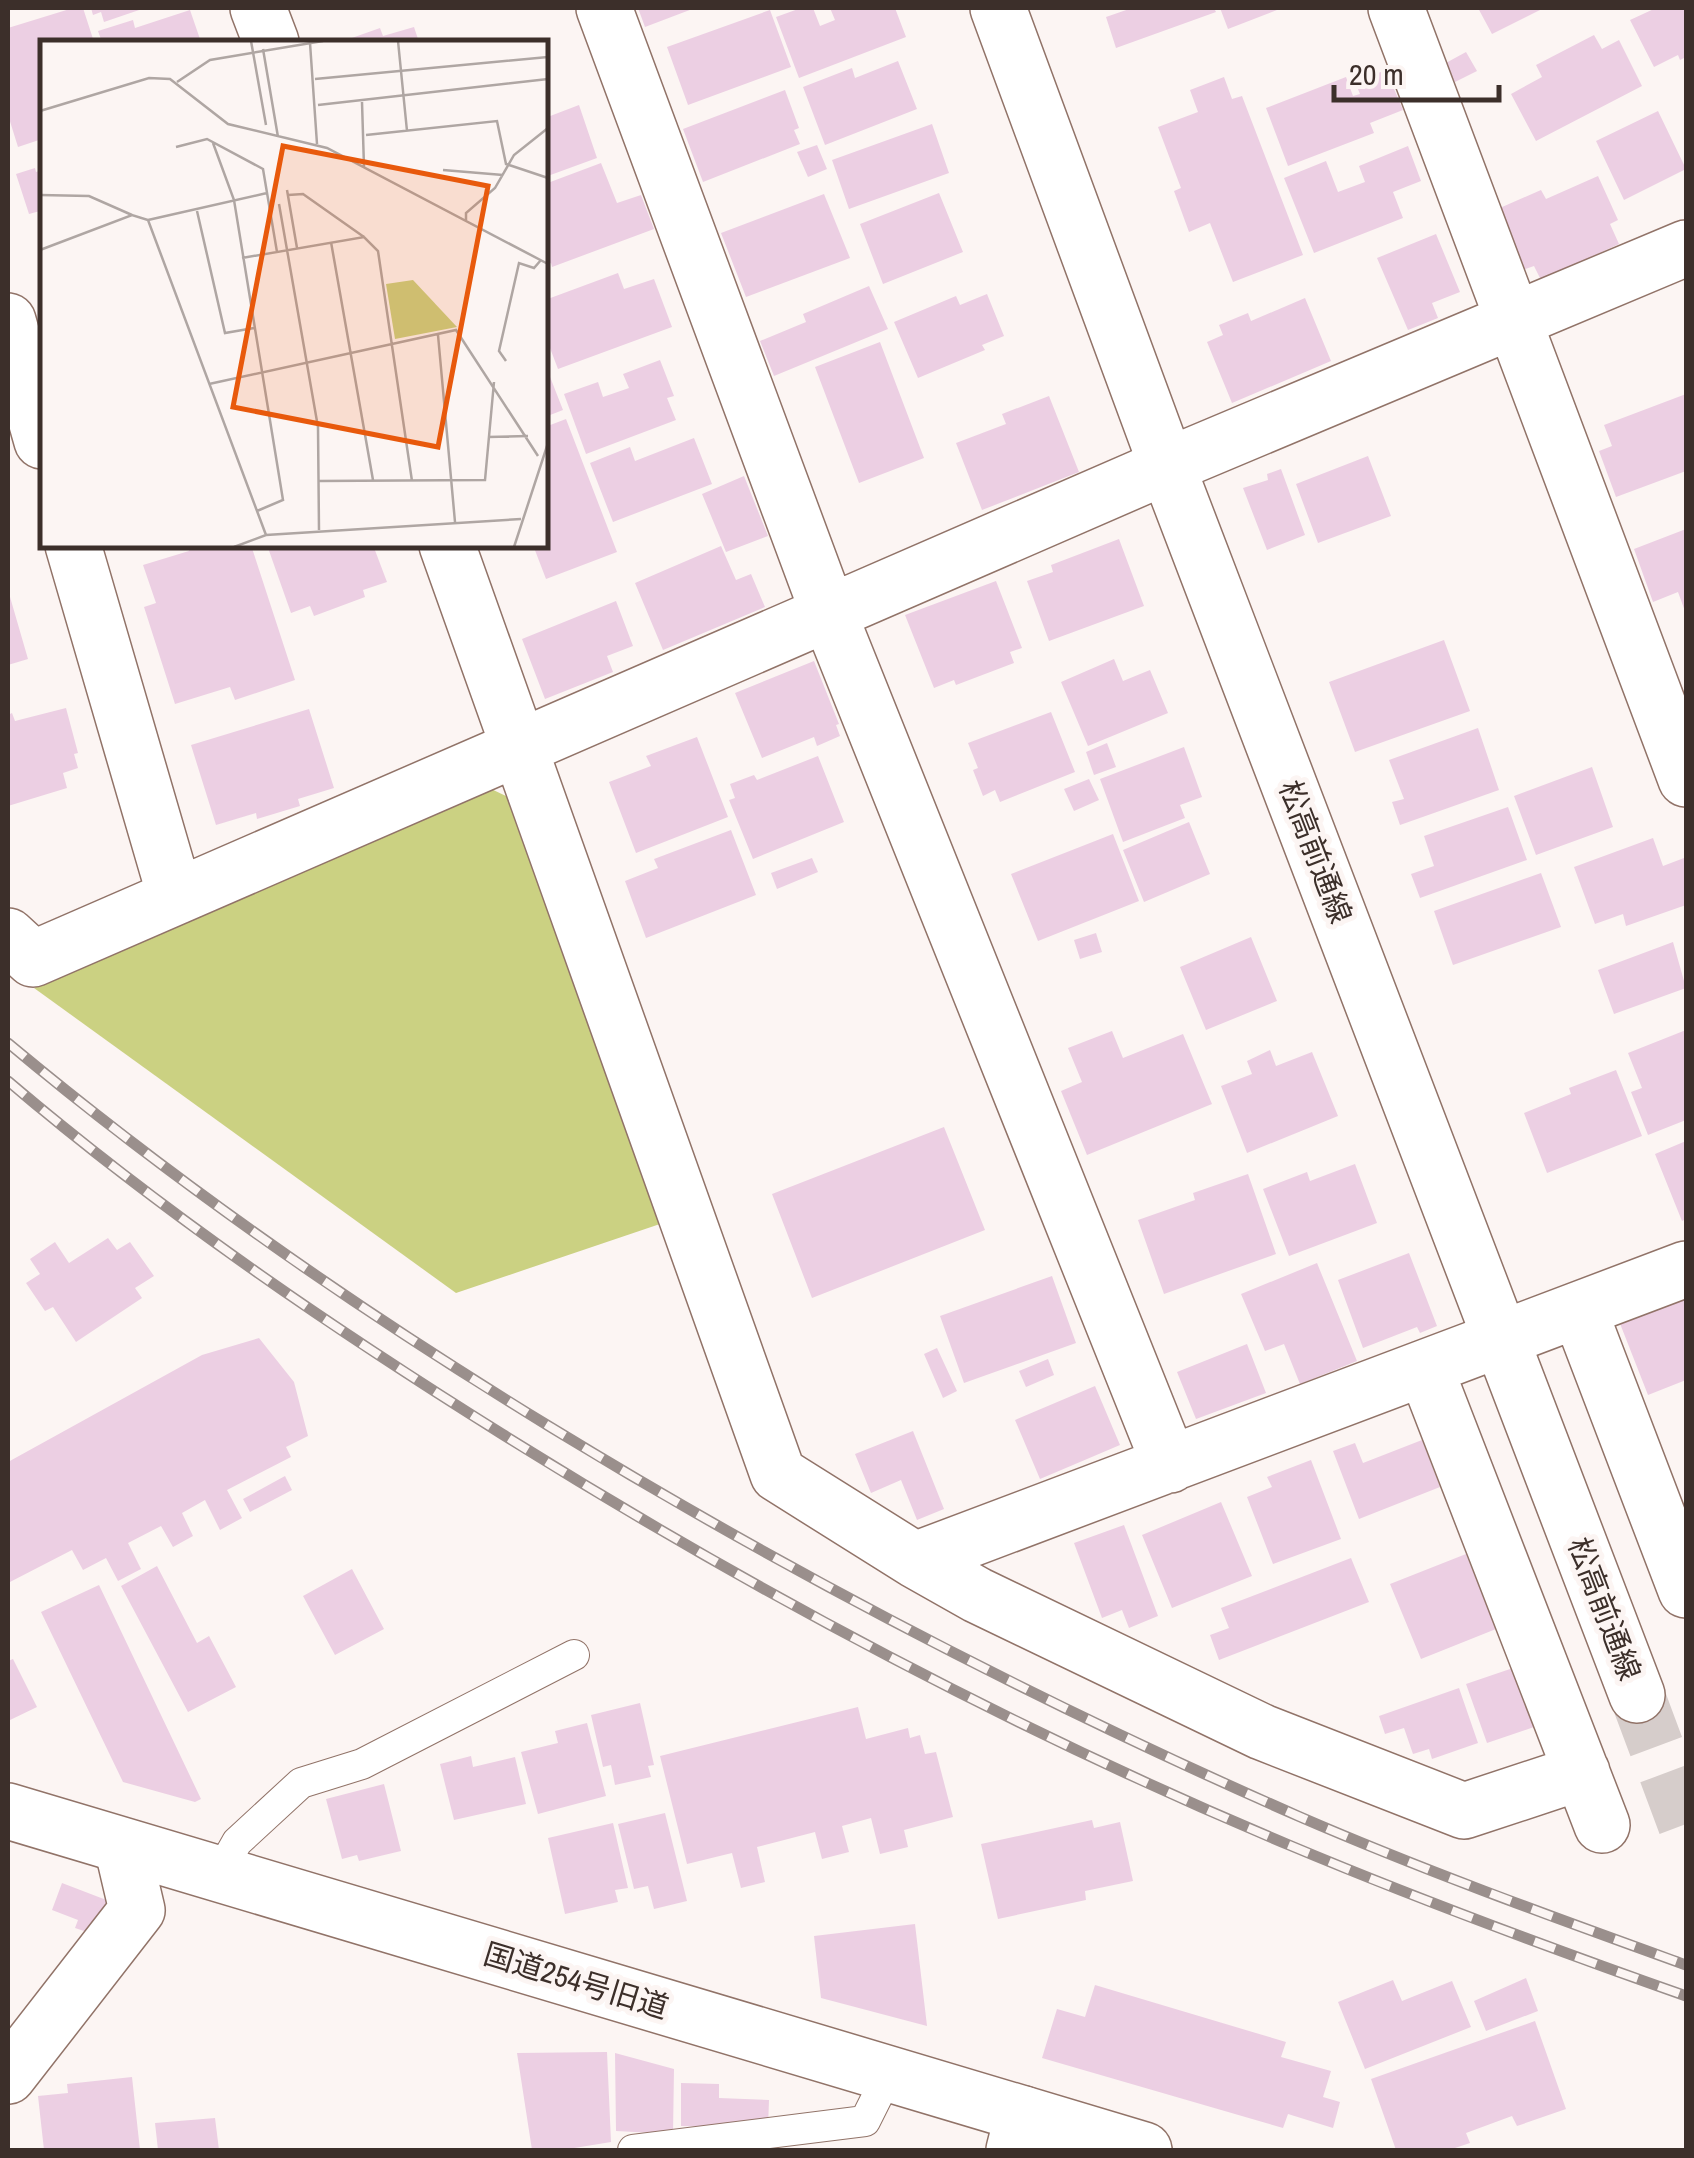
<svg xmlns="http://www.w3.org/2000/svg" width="1694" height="2158" viewBox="0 0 1694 2158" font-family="'Archivo Narrow','Noto Sans JP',sans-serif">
  <rect width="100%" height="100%" fill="#fcf5f3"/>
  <path fill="#cbd182" d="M485 786 508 797 660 1224 456 1293 34 988Z"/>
  <path fill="#eccfe3" d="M73 8H83L94 42H42V139L18 147 8 115V28Z
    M91 8H145L104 22 101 12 93 15Z
    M638 8H695L645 27Z
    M801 8H813L820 26 835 20 830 8H895L906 37 799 78 776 17Z
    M1132 8H1214L1216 12 1116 48 1106 17Z
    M1220 8H1282L1228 29Z
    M1478 8H1544L1492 34Z
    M1656 8H1686V57L1680 60 1678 55 1654 67 1630 20Z
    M190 10 201 42H102L98 31 133 20 135 28Z
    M770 10 791 67 688 105 667 47Z
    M414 27 419 42H350L349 39 380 28 383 36Z
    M1594 35 1602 49 1619 40 1642 86 1536 141 1511 94 1542 77 1536 65Z
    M1466 52 1477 71 1455 82 1444 64Z
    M898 61 917 109 825 145 803 87 852 68 855 78Z
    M1386 70 1403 110 1370 123 1374 133 1288 166 1266 108 1346 77 1353 96 1360 94 1355 82Z
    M1224 77 1232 99 1242 96 1303 255 1233 282 1210 223 1189 232 1174 191 1181 188 1158 127 1198 112 1190 90Z
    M785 90 799 128 794 130 800 144 703 182 683 129Z
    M579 105 597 158 545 177V118Z
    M1658 111 1686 169 1624 200 1596 141Z
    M932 124 949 173 849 209 832 160Z
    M817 145 827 169 808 177 797 152Z
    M1408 146 1421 181 1393 192 1403 218 1314 253 1284 178 1326 161 1338 192 1365 182 1359 166Z
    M601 163 617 203 641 195 654 229 552 267 551 263 545 265V184Z
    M35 168 36 172 42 170V218L40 211 29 214 16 174Z
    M1598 176 1618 220 1610 224 1619 244 1541 280 1534 266 1520 271 1493 211 1541 190 1546 199Z
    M939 193 963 252 883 284 860 224Z
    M824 194 850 258 746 297 721 233Z
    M1436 234 1460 292 1432 303 1438 318 1408 330 1377 258Z
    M618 273 624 289 654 279 672 327 558 369 545 335V300Z
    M869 286 888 329 774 376 760 341 806 322 803 314Z
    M987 294 1004 336 982 345 985 350 918 378 894 322 956 296 960 305Z
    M1305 298 1331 361 1232 403 1207 342 1223 335 1219 325 1248 313 1251 321Z
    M880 342 924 458 859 483 815 367Z
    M660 360 674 396 667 398 676 420 586 454 564 394 598 382 603 397 629 388 623 374Z
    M545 364 563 410 545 417Z
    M1686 394V471L1616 497 1599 451 1612 446 1604 425Z
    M1049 396 1079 472 982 510 956 443 1006 424 1002 414Z
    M566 419 617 552 546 579 533 545H545V427Z
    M694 438 712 484 613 522 590 463 630 447 635 461Z
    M1368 456 1391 516 1318 543 1296 484Z
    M1281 469 1305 535 1267 550 1243 488 1268 480 1267 474Z
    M744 476 768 536 726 552 702 494Z
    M1686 529V614L1678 592 1653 602 1634 549Z
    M1119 539 1144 606 1049 641 1027 581 1053 572 1051 565Z
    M188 545H251L295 680 235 700 230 687 175 704 144 607 156 603 143 565 189 551Z
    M267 545H373L387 582 363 590 365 597 314 616 310 606 291 613Z
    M721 546 736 580 751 574 765 607 663 650 635 583Z
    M996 581 1022 648 1010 652 1014 663 956 685 954 680 934 688 905 615Z
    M8 590 28 659 8 665Z
    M616 601 633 646 607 656 613 672 545 699 522 639Z
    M1444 640 1470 711 1355 752 1329 682Z
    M1114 659 1123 681 1150 670 1168 713 1088 746 1061 682Z
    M814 661 839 724 836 725 840 736 817 746 814 737 762 758 735 693Z
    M66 708 78 753 74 754 78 768 63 773 67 788 8 806V715L12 713 15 721Z
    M309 709 334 788 298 799 300 806 257 819 256 813 216 825 191 745Z
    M1051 712 1075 772 1000 802 995 790 983 796 973 770 978 768 968 743Z
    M1478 728 1499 790 1400 825 1392 802 1404 799 1389 760Z
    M697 737 728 817 636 853 609 782 651 766 646 756Z
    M1107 743 1116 767 1094 775 1086 752Z
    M1184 747 1202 797 1180 805 1185 818 1123 842 1100 779Z
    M818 756 844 822 753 859 729 800 735 798 730 784 754 775 757 780Z
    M1592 767 1613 827 1536 855 1514 796Z
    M1089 779 1099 800 1074 811 1064 789Z
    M1508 807 1527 860 1420 898 1411 874 1434 866 1424 836Z
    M1189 822 1210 874 1144 902 1123 850Z
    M731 830 756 895 646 938 625 881 658 868 654 859Z
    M1113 834 1139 901 1038 941 1011 874Z
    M1653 838 1663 866 1684 858 1686 905 1626 926 1623 914 1595 924 1574 867Z
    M812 858 818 872 777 889 771 873Z
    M1541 873 1561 927 1453 965 1434 911Z
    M1096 933 1102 952 1080 959 1074 940Z
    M1251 937 1277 1001 1206 1030 1180 967Z
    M1673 942 1686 988 1614 1014 1598 970Z
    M1686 1030V1120L1648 1135 1631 1092 1642 1088 1628 1053Z
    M1112 1031 1123 1058 1183 1034 1212 1104 1087 1155 1061 1091 1082 1082 1068 1048Z
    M1270 1050 1276 1066 1312 1052 1338 1116 1247 1153 1221 1086 1252 1074 1247 1061Z
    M1616 1070 1642 1136 1547 1173 1524 1113 1571 1094 1569 1088Z
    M944 1127 985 1230 812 1298 772 1194Z
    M1686 1141V1219L1682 1221 1655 1154Z
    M1355 1164 1377 1223 1289 1256 1263 1189 1307 1172 1310 1181Z
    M1248 1174 1276 1254 1164 1294 1138 1220 1195 1200 1193 1193Z
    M108 1238 117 1250 130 1242 154 1276 135 1288 142 1298 76 1342 53 1307 45 1311 26 1283 40 1274 30 1259 55 1242 69 1263Z
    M1409 1253 1437 1326 1420 1333 1417 1327 1363 1348 1338 1280Z
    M1317 1263 1357 1361 1300 1384 1284 1344 1265 1351 1241 1294Z
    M1052 1276 1076 1343 964 1383 940 1316Z
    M1686 1295V1380L1648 1395 1619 1321Z
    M259 1338 294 1382 308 1436 286 1447 291 1457 227 1490 242 1518 220 1530 205 1500 182 1513 193 1536 173 1547 161 1526 128 1543 141 1569 118 1581 106 1558 83 1570 72 1550 8 1583V1462L202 1355Z
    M1247 1344 1266 1393 1196 1419 1177 1372Z
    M937 1348 957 1391 943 1398 924 1354Z
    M1048 1359 1054 1375 1026 1387 1019 1371Z
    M1095 1386 1120 1445 1040 1479 1015 1420Z
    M913 1431 944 1509 917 1520 901 1480 871 1493 855 1454Z
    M1422 1440 1440 1487 1359 1519 1333 1451 1355 1443 1363 1463Z
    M1311 1460 1341 1539 1273 1564 1247 1497 1272 1487 1267 1477Z
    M285 1476 292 1490 250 1512 243 1499Z
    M1221 1502 1252 1576 1172 1608 1142 1535Z
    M1124 1525 1158 1616 1129 1628 1122 1610 1102 1618 1074 1543Z
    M1466 1554 1496 1629 1421 1659 1390 1584Z
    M1351 1558 1369 1602 1219 1660 1210 1635 1229 1628 1221 1608Z
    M157 1566 197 1643 209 1636 236 1687 188 1712 121 1586Z
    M352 1569 384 1629 335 1655 303 1596Z
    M99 1585 201 1799 195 1802 123 1782 41 1612Z
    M13 1659 37 1707 8 1721V1661Z
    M1513 1668 1534 1727 1487 1743 1466 1684Z
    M1459 1688 1478 1743 1432 1759 1429 1749 1413 1754 1404 1728 1385 1734 1379 1716Z
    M640 1703 654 1765 648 1766 651 1777 615 1785 611 1765 603 1767 591 1715Z
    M858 1707 866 1739 908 1728 910 1738 920 1735 925 1754 936 1752 953 1817 904 1830 908 1847 880 1854 871 1818 842 1826 849 1852 822 1859 815 1832 757 1847 765 1882 741 1888 732 1853 687 1864 660 1756Z
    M587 1723 606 1796 538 1814 521 1752 558 1743 555 1731Z
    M471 1756 473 1767 515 1757 526 1804 454 1820 440 1764Z
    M384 1784 401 1851 359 1861 357 1855 342 1859 326 1799Z
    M665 1813 687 1901 654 1909 648 1886 634 1889 618 1824Z
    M1092 1820 1094 1828 1120 1822 1133 1881 1085 1891 1086 1900 998 1919 981 1844Z
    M613 1823 628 1888 615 1890 618 1902 565 1914 548 1838Z
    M62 1883 109 1901 96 1935 75 1928 78 1920 52 1910Z
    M915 1924 927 2026 821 1998 814 1936Z
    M1526 1978 1538 2011 1486 2031 1474 2001Z
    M1393 1980 1402 2001 1452 1981 1471 2027 1365 2069 1338 2002Z
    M1095 1985 1286 2042 1281 2057 1331 2071 1323 2097 1340 2102 1333 2128 1288 2114 1283 2128 1042 2058 1057 2009 1085 2017Z
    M1535 2021 1566 2109 1517 2126 1512 2116 1466 2133 1470 2143 1449 2150H1396L1371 2079Z
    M607 2052 611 2142 562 2150H532L517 2053Z
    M615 2053 674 2069 673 2134 616 2131Z
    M132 2077 140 2150H44L38 2096 68 2093 67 2084Z
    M681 2083 719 2084V2098L769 2100 768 2128 681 2126Z
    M215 2118 219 2150H158L155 2123Z"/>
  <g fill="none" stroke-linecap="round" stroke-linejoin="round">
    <path stroke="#d6cdcb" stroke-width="55" stroke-dasharray="55 28" stroke-linecap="butt" d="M1637 1695 1686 1826"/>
    <defs>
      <path id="lane" d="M219 1874 237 1842 301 1783 362 1764 574 1655
        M633 2150 865 2121 888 2075"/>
      <path id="street" d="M258 8 271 42
        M604 8 829 614 1170 1465
        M1396 8 1686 779
        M8 321 42 441
        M73 545 175 895
        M447 545 778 1474 915 1560 1686 1269
        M8 936 33 959 1167 466 1686 248
        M1579 1310 1686 1590
        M1425 1368 1602 1825
        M915 1560 977 1595 1262 1732 1464 1811 1582 1772
        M8 2076 137 1910 122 1846
        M1014 2150 1023 2114"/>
      <path id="secondary" d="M998 8 1167 466 1637 1695
        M8 1811 1144 2150"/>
    </defs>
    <use href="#lane" stroke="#917368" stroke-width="32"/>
    <use href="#street" stroke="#917368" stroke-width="58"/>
    <use href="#secondary" stroke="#917368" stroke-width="58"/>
    <use href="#lane" stroke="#fff" stroke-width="30"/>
    <use href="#street" stroke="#fff" stroke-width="55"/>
    <use href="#secondary" stroke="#fff" stroke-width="55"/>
    <defs>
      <path id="rail" d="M8 1043C178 1185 362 1312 552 1428 791 1574 1041 1703 1298 1816 1425 1871 1556 1918 1686 1965
        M8 1081C162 1212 331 1327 502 1434 753 1591 1017 1731 1289 1845 1420 1900 1553 1949 1686 1996"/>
    </defs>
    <use href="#rail" stroke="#9a8f8c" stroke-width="11"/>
    <use href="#rail" stroke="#fcf5f3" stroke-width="8" stroke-dasharray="22" stroke-linecap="butt"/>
  </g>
  <g text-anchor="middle" stroke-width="10" stroke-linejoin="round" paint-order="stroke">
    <g font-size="30" fill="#3c2f2a" stroke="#fcf5f3">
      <text transform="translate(1315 852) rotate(69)" y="10">松高前通線</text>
      <text transform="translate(1604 1609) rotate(69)" y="10">松高前通線</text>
      <text transform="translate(576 1981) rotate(17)" y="10">国道254号旧道</text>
    </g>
  </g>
  <g transform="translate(40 40)">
    <rect width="508" height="508" fill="#fcf5f3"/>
    <path d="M373 240 417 287 355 299 346 244Z" fill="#cbd182"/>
    <path fill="none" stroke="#afa6a3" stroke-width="2.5" d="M211 1 226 85M358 1 367 91M270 3 277 104M223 9 238 97M275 39 508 17M137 42 170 20 283 1M322 62 324 127M278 65 508 39M0 71 109 38 130 39 188 84 287 108 508 224M326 95 457 81 466 124 508 138M173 103 194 160 243 460 217 471M136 107 167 99 223 129 237 212M403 130 463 135M247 150 257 208M0 155 49 156 92 175M248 155 263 154 324 197M239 164 278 387 279 490M157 171 185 293 214 288M108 180 227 153M426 181V173L455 148 474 115 508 88M291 202 333 440M0 210 92 175 108 180 226 495M202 218 324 197 338 211 372 441M398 295 415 482M466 321 459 311 479 223 494 228 501 220M169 344 416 290 498 416M448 397 488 396M279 441 445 440 454 342M194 507 226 495 481 479M474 507 508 403"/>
    <path fill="#e8590c" fill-opacity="0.15" stroke="#e8590c" stroke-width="5" d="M243 106 448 146 398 407 193 367Z"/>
    <rect width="508" height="508" fill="none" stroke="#3c2f2a" stroke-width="5"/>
  </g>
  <rect width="1694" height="2158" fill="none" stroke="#3c2f2a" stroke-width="20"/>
  <path d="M1334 85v15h165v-15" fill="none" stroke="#3c2f2a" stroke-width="5"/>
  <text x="1349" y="85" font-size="30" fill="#3c2f2a" stroke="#fcf5f3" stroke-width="8" paint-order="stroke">20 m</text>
</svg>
